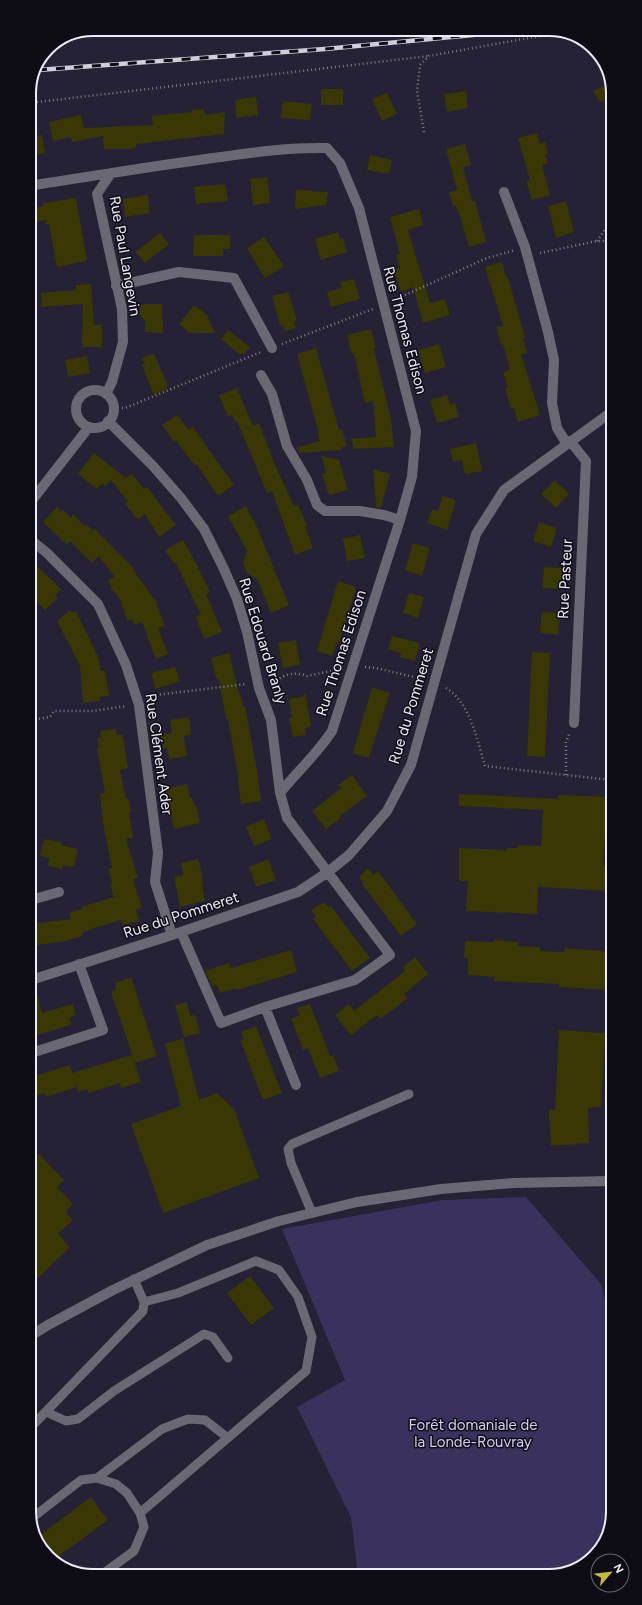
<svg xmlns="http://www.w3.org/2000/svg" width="642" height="1605" viewBox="0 0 642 1605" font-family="Figtree,sans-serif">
  <rect width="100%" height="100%" fill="#252235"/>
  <path fill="#3a325d" d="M526 1197 601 1284 613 1332V1512L600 1551 569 1573 356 1574 357 1567 351 1517 297 1407 345 1380 282 1229 443 1200Z"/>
  <path fill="#393703" d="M606 85 610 93V97L600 102 593 91Z
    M321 89H343V105H321Z
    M466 91 468 108 447 112 444 94Z
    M387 93 397 114 382 121 372 99Z
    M256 97 258 115 236 118 235 100Z
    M283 101 312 104 310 120 281 118Z
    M204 109 205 115 225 112 224 134 136 144V148L128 149H104L103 136 72 142 71 137 53 141 49 122 81 115 84 128 153 125 152 116 192 112 191 110Z
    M537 133 540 144 545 142 548 154H545L548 163 542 165 550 195 532 200 526 181 530 180 518 138Z
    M42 135 45 153 29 156V137Z
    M465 144 471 165 463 167 472 201H475L486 242 469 247 459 213 456 206H453L449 192 457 190 446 149Z
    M370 155 392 160 389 174 367 170Z
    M267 177 270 203 253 205 250 179Z
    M225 184 228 201 196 204 194 187Z
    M296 190 328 192 326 205 295 209Z
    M148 195 150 213 125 217 123 199Z
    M76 198 87 261 57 267 49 224H46V220L37 222 35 208 44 206 43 203Z
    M566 201 574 232 556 238 548 206Z
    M419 209 423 225 408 230 430 303 445 299 450 315 423 323 413 287 401 292 394 270 400 268 396 255 400 254 390 217Z
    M338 232 340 239 343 238 347 252 321 260 315 239Z
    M160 233 169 244 145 263 136 252Z
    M194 235H230V249H223V256H193Z
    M264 237 284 266 265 278 247 248Z
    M502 262 506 277H508L510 285 525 337 523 338 527 353 521 354 540 415 518 422 514 408 511 409 505 388 508 387 503 372 510 370 503 344H501L496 327 503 326 485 267Z
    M354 279 360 299 331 307 327 292 342 288 340 282Z
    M91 284 94 325H102V347H82L83 304 42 307 41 293 76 290V285Z
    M288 292 297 320 294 321 296 328 285 331 283 325H280L272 296Z
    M145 304H162L163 333 145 332V321L140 315V305Z
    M194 305 207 315 215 333H189L179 324Z
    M371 329 376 348H374L391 419 394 447 353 449 352 439 376 437 373 401 365 403 354 353H351L347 335Z
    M228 330 250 347 244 354H239L221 339Z
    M439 344 446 367 425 373 418 350Z
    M316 348 339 430 342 429 347 446 341 448 342 450 299 453 296 448 320 441 318 434H319L297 354Z
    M154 353 167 384V389L154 395 142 365 145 364 142 358Z
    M87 356 90 373 68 377 65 360Z
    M237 388 253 426 259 423 275 465 294 506 298 505 307 526H305L313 548 295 555 272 491 267 493 237 421 235 422 232 415 228 417 219 395Z
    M447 395 450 405 455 403 459 417 437 423 430 400Z
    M177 415 189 430 193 427 234 485 218 496 197 465 195 466 176 440 174 442 162 425Z
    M476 443 482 471 465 474 462 460 453 461 450 449Z
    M94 453 126 478 132 474 144 489 147 487 176 525 159 537 145 514 138 520 125 504 128 502 111 480 105 486 102 483 97 489 78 474Z
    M322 456 339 460 348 490 329 495 322 474 326 473Z
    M373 469 390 474 381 508 376 507Z
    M555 480 569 494 556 508 541 494Z
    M443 496 456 500 447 530 427 523 432 509 438 511Z
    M246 506 256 525 289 605 271 613 257 579 247 573 243 563 247 551 228 516Z
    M57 507 61 512 63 510 71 518 73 514 85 526 87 525 92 530 94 528 134 569 133 570 155 600 165 626 158 628 168 654 156 659 142 622 135 625 132 619 127 621 120 599 110 588 112 587 108 581 114 576 99 556 92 563 70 541 67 545 43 522Z
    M539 522 556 528V533L551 547 533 541Z
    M360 535 365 558 347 561 343 539Z
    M183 540 197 565 210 592 206 594 222 632 204 639 196 617 201 615 176 563 174 564 165 550Z
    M413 543 430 548 422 576 405 570Z
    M37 566 61 589 55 595 58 598 45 610 30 595V573Z
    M544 567 562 568 560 589 542 588Z
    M338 581 356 587 339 643 337 642 332 656 317 651Z
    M409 593 424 597 418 618 403 613Z
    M70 610 72 613 76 611 98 657 101 671H105L109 696 100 697V701L83 703 80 666 57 621Z
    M542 612 560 613 558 635 540 633Z
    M392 636 420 643 415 661 400 657 401 653 388 649Z
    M296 640 300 665 283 668 278 643Z
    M532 652 550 653 545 757 527 756Z
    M229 653 240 697 241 696 243 706H245L257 770 261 801 241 804 238 781H239L228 719H226L219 679 217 680 211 658Z
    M175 667 180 681 156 689 151 673Z
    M372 687 390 693 369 757H364L353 753Z
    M305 692 311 726 305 728 306 735 293 737 289 718 292 717 289 699 304 696Z
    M189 717 191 735 184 736 187 756 169 759 167 748 163 749 160 735 172 733 170 720Z
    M116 729 117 735H123L126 756 128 768 120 770 126 799H129L131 812H129L133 838 126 839 138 878 133 879 142 908 136 910 139 921 122 925 121 920 88 930V931L82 933V936L66 941 31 946V924L71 919 69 913 82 909 81 907 114 897 110 885 112 884 109 869 112 868 103 823 100 794 105 793 97 748H99L97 738H101L100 731Z
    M352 775 367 796 340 816 341 818 326 829 312 811 341 788 338 785Z
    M187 784 190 798 192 797 194 805H196L200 823 174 829 168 803 166 804 163 789Z
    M459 794 558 799 559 795 611 797V821H606L603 865H612V891L538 887 537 914 466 911 468 881H459V848L507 850V848H518V845L541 846 543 810 459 806Z
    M264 819 272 839 254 846 246 827Z
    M44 839 61 842V845L78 849 74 867 63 865 62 869 48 866 49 858 40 856Z
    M198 859 203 878H202L203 885 202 886 205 901 180 907 174 877 183 875 181 863Z
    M268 859 276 880 256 887 249 867Z
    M368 868 373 875 378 871 417 924 401 936 362 884 363 883 359 877Z
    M324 902 328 907 331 906 370 958 352 971 313 919 316 917 311 910Z
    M494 940 518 942V946L540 947V951L564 952 565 948 612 952V990L559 987V984L494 981 495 977 468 975V958H464L465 941 494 942Z
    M291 950 297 972 237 990 236 988 220 993 217 985 212 986 205 971 229 963 231 968Z
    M415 957 428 974 404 994 407 999 380 1019 377 1015 351 1035 335 1015 349 1004 354 1011 405 971 403 967Z
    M131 977 157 1056 135 1063 111 992 116 990 115 983Z
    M36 990 42 1013 73 1004 76 1015 69 1018 71 1025 31 1037V991Z
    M187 1002 190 1016 195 1015 200 1033 184 1037 175 1005Z
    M310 1004 330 1056 333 1055 339 1071 320 1078 308 1048 303 1050 291 1019 300 1015 297 1008Z
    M256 1026 282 1093 263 1100 240 1040 244 1039 241 1032Z
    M559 1030 605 1033 601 1107 588 1108 589 1143 551 1146 549 1110H555Z
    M183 1038 199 1100 217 1093 234 1109 259 1178 163 1213 131 1124 181 1106 165 1044Z
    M132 1055 141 1082 121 1088 120 1083 89 1093 87 1089 78 1092 77 1087 46 1097 45 1093 36 1096 31 1083V1077L70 1065 72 1073Z
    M39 1154 64 1180 57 1187 73 1204 66 1212 73 1220 58 1234 70 1247 32 1284V1160Z
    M250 1276 274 1308 251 1325 227 1293Z
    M91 1497 108 1520 52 1561 36 1538Z"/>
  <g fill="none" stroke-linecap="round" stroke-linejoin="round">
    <path stroke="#7e7c8c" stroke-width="2.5" stroke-dasharray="1 3" stroke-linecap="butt" d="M29 103 429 56
      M424 132 417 91 420 65 429 56 562 32
      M597 241 610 222
      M540 253 597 241H610
      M394 300 487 258 515 250
      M282 344 373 309
      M114 408H125L261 352
      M365 667 376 668 422 679
      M270 685C278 683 278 678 284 676 290 673 301 673 307 676L340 669
      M446 688C471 704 477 740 485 766L611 780
      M148 696 246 684
      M31 720 50 717 54 711H93L126 706
      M566 775V742L569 734"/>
    <path stroke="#6a6973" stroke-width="9" d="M312 1213 291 1163 288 1149 292 1144 409 1094
      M46 1412 66 1421 78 1419 114 1391 204 1334 213 1337 228 1358
      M32 1426 143 1311 144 1302 134 1279
      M97 1478 162 1429 188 1419 205 1420 228 1438
      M140 1513 306 1371 312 1337 298 1297 279 1270 256 1261 178 1293 144 1302
      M32 1518 81 1480 97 1478 116 1484 127 1493 140 1513 144 1527 134 1551 100 1576"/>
    <path stroke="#6a6973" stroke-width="10" d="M34 185C96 176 158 165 221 157 256 152 292 147 327 148L340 163 359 208 416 431 412 477 400 520 332 731C317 754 297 772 280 793
      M504 192 525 247 548 332 554 360 552 403 557 428 567 444
      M116 286 179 272 234 278 272 348
      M261 375 272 394 287 446 307 480 317 505 325 511H360L384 515 400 520
      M76 409a19 19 0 1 1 38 0a19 19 0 1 1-38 0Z
      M106 394 112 382 123 342 122 309 97 194 111 173
      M108 421 153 466 181 498 204 529 223 567 237 599 247 632 259 688 271 720 280 793 287 818 390 955 355 980 265 1007 221 1023 181 932
      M570 441 586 461 574 723
      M30 503 89 427
      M30 539 47 553 98 604 126 665 139 705 158 853 155 882 172 935
      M31 900 59 892
      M31 980 172 935 298 892 328 872 349 855 387 811 411 765 476 534 504 490 610 413
      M265 1007 296 1085
      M31 1053 103 1030 79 964
      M32 1335 48 1325 113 1290 207 1245 279 1221 357 1202 441 1189 513 1183 612 1181"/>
    <defs>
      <path id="rail" d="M38 70 325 49 483 34 515 29"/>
    </defs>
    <use href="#rail" stroke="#d1cfdd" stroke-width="4.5"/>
    <use href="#rail" stroke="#0e0d15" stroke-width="3" stroke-dasharray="9" stroke-linecap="butt"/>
  </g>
  <g text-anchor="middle" stroke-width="3" stroke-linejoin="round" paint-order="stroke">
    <g font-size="15" fill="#eeecf9" stroke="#0e0d15">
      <text transform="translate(125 256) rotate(80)" y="5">Rue Paul Langevin</text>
      <text transform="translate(405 330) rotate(75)" y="5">Rue Thomas Edison</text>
      <text transform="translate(565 579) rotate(-87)" y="5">Rue Pasteur</text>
      <text transform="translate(263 641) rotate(73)" y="5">Rue Edouard Branly</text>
      <text transform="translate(341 653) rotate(-72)" y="5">Rue Thomas Edison</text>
      <text transform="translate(411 706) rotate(-73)" y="5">Rue du Pommeret</text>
      <text transform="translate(159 754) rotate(82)" y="5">Rue Clément Ader</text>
      <text transform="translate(181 915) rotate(-18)" y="5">Rue du Pommeret</text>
    </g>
    <g font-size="15" fill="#d4cff8" stroke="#0e0d15">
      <text x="473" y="1430">Forêt domaniale de<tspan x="473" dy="17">la Londe-Rouvray</tspan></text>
    </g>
  </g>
  <path d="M0 0H642V1605H0ZM93 36H549A57 57 0 0 1 606 93V1512A57 57 0 0 1 549 1569H93A57 57 0 0 1 36 1512V93A57 57 0 0 1 93 36Z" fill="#0e0d15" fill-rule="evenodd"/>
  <path fill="none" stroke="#eeecf9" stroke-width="2" d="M93 36H549A57 57 0 0 1 606 93V1512A57 57 0 0 1 549 1569H93A57 57 0 0 1 36 1512V93A57 57 0 0 1 93 36Z"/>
  <g transform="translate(610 1573) rotate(62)"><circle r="19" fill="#0e0d15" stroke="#686670"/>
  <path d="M0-3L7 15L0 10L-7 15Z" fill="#c2bd3f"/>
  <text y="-6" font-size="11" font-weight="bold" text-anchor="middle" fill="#eeecf9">N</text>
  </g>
</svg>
